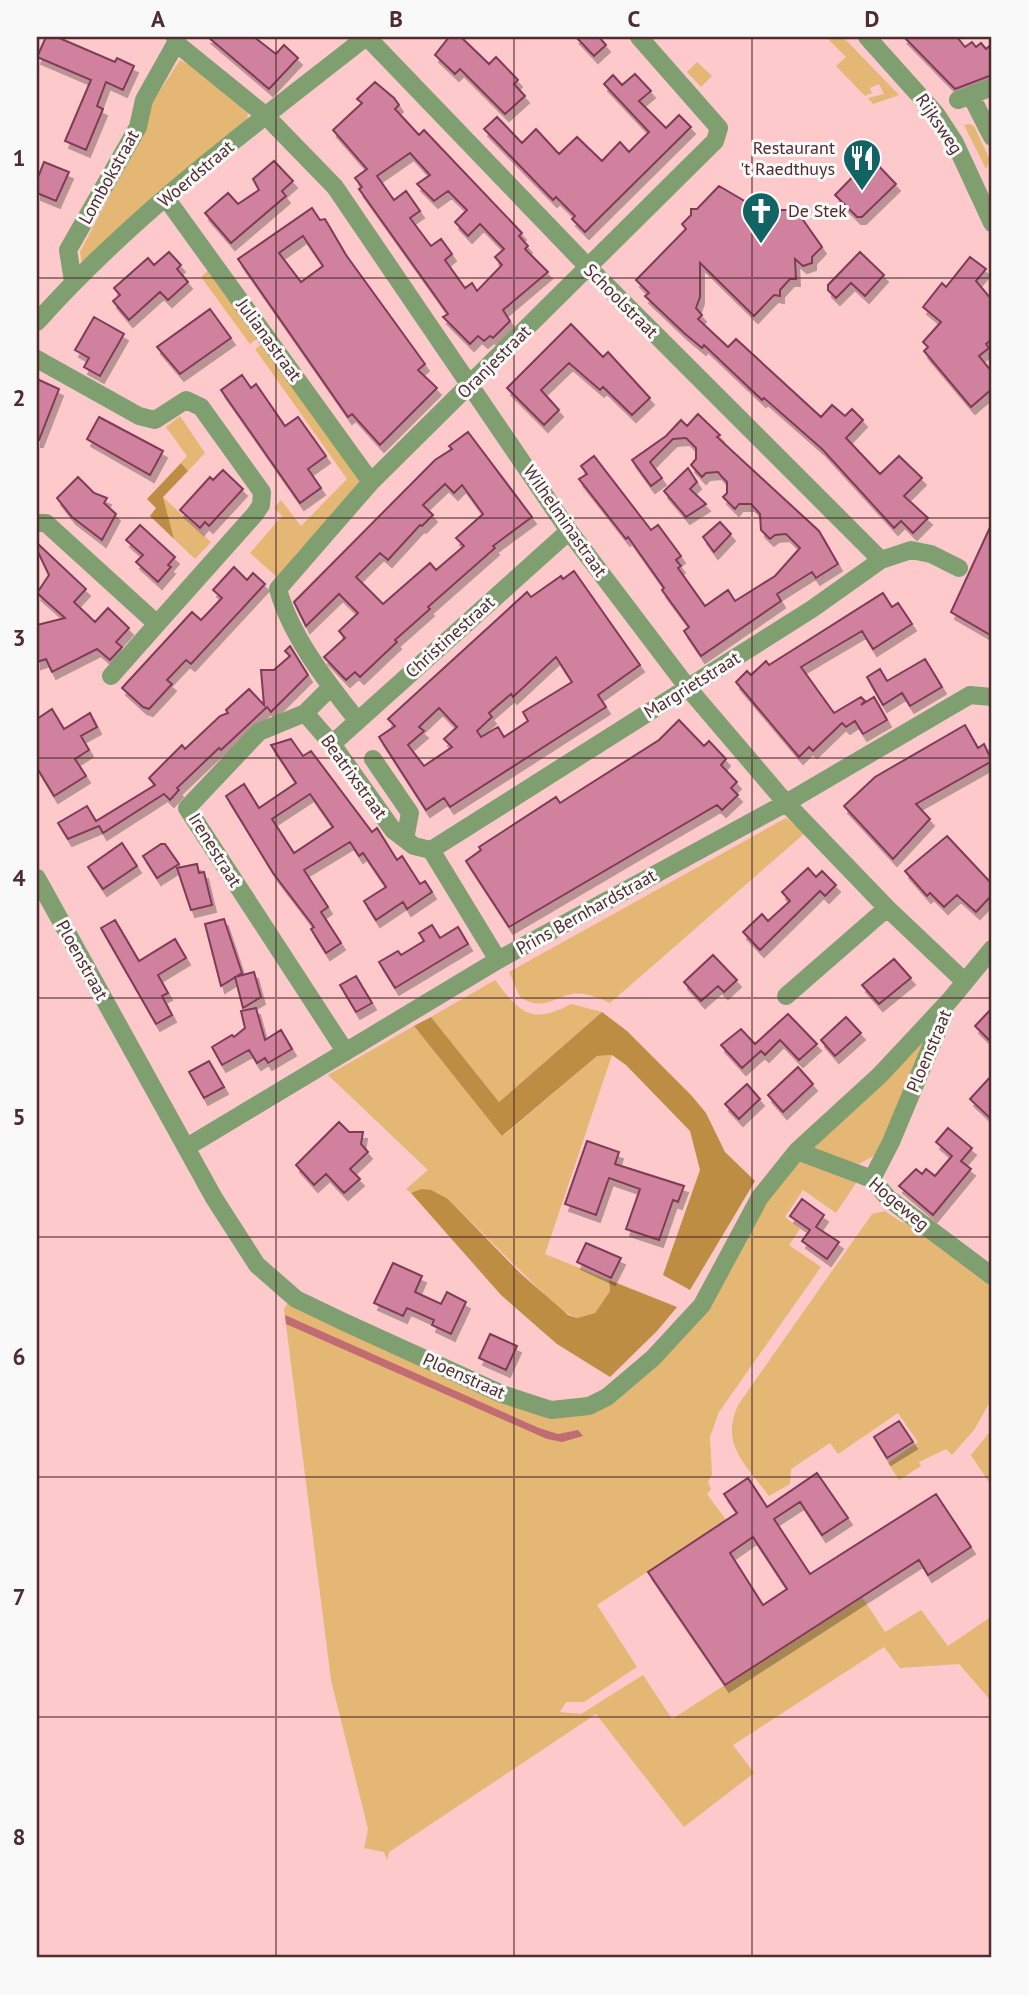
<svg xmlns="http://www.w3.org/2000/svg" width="1029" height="1995" viewBox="0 0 1029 1995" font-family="'PT Sans',sans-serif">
  <defs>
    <filter id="shadow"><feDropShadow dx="4" dy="7" stdDeviation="0" flood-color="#0004"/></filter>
  </defs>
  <rect width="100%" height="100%" fill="#fec9ca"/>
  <path fill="#e4b775" d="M826 37H843L899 95 873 104 868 98 884 94 879 84 870 88 872 93 865 96 836 66 846 57Z
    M180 60 196 69 248 113 247 121 82 266 80 252 149 120 150 106Z
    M697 62 712 76 701 87 687 72Z
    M969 124 974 126 990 160 986 169 964 125Z
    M208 270 258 338 250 344 201 277Z
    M262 344 364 485 297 553 279 579 250 553 282 516 274 508 281 500 301 526 347 479 255 349Z
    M180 416 205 453 188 471 181 463 187 456 166 427Z
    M163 497 211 542 195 559 174 539Z
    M786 818 805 833 610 1003C599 998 585 992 572 994 551 999 542 1011 520 997L509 972Z
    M495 980C520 1013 531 1025 571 1004L602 1012 499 1102 431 1017Z
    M414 1026 503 1136 597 1056 612 1055 545 1254 609 1280 610 1291 595 1313 577 1318 560 1310 448 1199 421 1189 411 1193 406 1189 428 1170 328 1075Z
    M923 1038 927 1039 877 1154 859 1164 815 1153 813 1147Z
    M801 1162 858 1180 836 1213 803 1190 785 1217 800 1229 789 1245 821 1267 719 1412 710 1437 712 1474 708 1482 711 1489 707 1494 726 1520 597 1605 637 1667 584 1702H566L560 1712 581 1714 643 1675 672 1719 862 1597 885 1632 921 1610 948 1646 992 1616V1702L959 1664 900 1668 884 1647 733 1745 754 1773 684 1827 596 1714 389 1852 387 1860 384 1852 364 1848 368 1829 331 1680 284 1309 289 1301 569 1416 659 1362 746 1229 795 1164Z
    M885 1211 901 1222 912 1224 992 1282V1398L974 1430 952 1455 946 1449 919 1462 921 1466 899 1480 888 1463 918 1442 898 1413 838 1454 830 1443 791 1469 790 1484 769 1496C746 1464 720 1446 738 1405L872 1214Z
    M992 1429V1487L971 1455Z"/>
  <path fill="#bc8d43" d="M181 463 188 471 163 497 174 539 150 516 156 508 147 499Z
    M602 1012 627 1031 691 1095 706 1113 725 1152 755 1181 690 1290 663 1275 700 1170 690 1131 626 1065 612 1055 597 1056 502 1136 414 1026 431 1017 499 1102Z
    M421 1189 431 1190 448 1199 520 1273 568 1315 577 1318 595 1313 610 1291 609 1280 677 1307 657 1331 610 1377 557 1344 501 1295 411 1193Z"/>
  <path fill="#c16c72" d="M285 1315 539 1428 558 1434 578 1430 583 1436 562 1442 547 1439 286 1324Z"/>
  <path fill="#cf819e" stroke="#803a57" stroke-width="2" fill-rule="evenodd" filter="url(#shadow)" d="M46 37H57L115 62 117 58 134 66 123 90 106 82 97 106 103 109 86 150 65 141 91 80 37 57Z
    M208 37H254L276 54 284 45 298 58 269 89Z
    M449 37H461L489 64 496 57 518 80 514 84 525 96 505 114 460 69 455 74 435 55Z
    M576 37H599L606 45 594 56Z
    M904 37H957L965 47 972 42 976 47 981 43 986 49 992 44V75L955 89Z
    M635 74 651 91 639 101 666 128 679 115 691 127 585 232 572 219 575 216 556 197 553 200 484 129 497 117 522 143 536 129 559 154 577 137 602 161 620 142 629 152 649 132 604 84 613 75 622 85Z
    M375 82 394 98 399 105 395 109 419 135 424 130 522 233 519 236 528 246 525 249 548 272 503 310 510 321 493 338 490 336 484 341 478 336 470 344 443 317 448 314 359 189 362 187 355 178 367 169 333 130 362 103 357 99ZM410 153 430 175 417 184 434 201 448 191 467 210 455 222 468 236 480 224 504 249 495 257 502 265 477 291 472 283 465 288 445 260 452 254 441 239 431 246 410 218 420 211 406 191 394 200 377 176Z
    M871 158 896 184 862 217H857L835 195Z
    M274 161 293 181 282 191 286 196 231 243 205 213 228 193 238 204 259 190 253 179Z
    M44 162 69 172 56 201 37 193V180Z
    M719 186 760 210 764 207 767 210H796L822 247 812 257V263L803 266 795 259 796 279H790L780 290V296L774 295 754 316 700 263V297L696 308 702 315 698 319 728 347 736 339 821 417 832 405 845 416 852 409 863 420 846 438 880 474 899 456 922 478 904 496 928 518 913 533 901 521 894 528 822 449 764 398 762 400 704 345 702 348 684 333 645 296 649 293 636 280 686 229 682 224 691 215V209H697Z
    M312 208 320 220 325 219 346 255 425 364 418 370 437 388 380 445 352 414 348 417 238 259ZM303 236 323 266 301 282 279 253Z
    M169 252 181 265 177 269 188 282 168 300 160 292 129 320 113 301 120 295 114 288 148 258 154 265Z
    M860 252 884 275 865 296 851 283 836 298 828 290V285Z
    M970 257 986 269 976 281 992 300V339L986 344 989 348 979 356 992 372V389L971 407 924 351 928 347 923 342 941 322 923 307 942 283 946 287Z
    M210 309 231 338 180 374 157 347Z
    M94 317 124 334 100 376 84 367 89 358 75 350Z
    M571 324 603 357 608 352 650 398 632 415 603 387 600 390 569 363 541 390 559 410 544 425 507 388Z
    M242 375 251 388 256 384 285 426 298 417 326 456 308 469 321 488 300 503 221 390Z
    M37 379 59 389 39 440H37Z
    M698 414 720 435 717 437 819 531 838 564 816 578 812 572 777 594 781 601 701 656 684 631 689 627 662 590 664 588 628 537 626 539 579 479 587 474 581 466 594 456 651 530 658 525 681 556 676 560 681 566 678 568 705 606 728 590 735 601 775 576 800 548 786 534 775 535 770 539 761 530 760 514 751 504H739L735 509 723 497 727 493V482L722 477 718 472 706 473 702 477 691 465 696 459V448L686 438 673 439 650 462 662 478 651 486 632 460 666 436 681 420 687 426Z
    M99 417 163 451 150 475 87 439Z
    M468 432 532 517 493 546 495 548 428 607 430 609 395 640 397 642 360 677 355 672 346 680 324 657 345 638 339 631 358 613 339 594 306 626 294 602 435 460 452 449 449 446ZM445 484 454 493 462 485 483 514 456 538 464 546 436 570 430 563 383 604 356 577 380 553 388 560 420 525 422 526 433 515 423 505Z
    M688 468 697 482 690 489 706 504 686 517 664 491Z
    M223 470 243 489 209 526 205 522 200 528 180 510 210 477 213 480Z
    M78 477 94 493 107 498 104 503 116 514 102 540 72 517 57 498Z
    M720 522 731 534 714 552 703 537Z
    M992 523V636L951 612Z
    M140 525 175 557 168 565 171 567 158 582 136 562 143 555 126 540Z
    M37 543 86 589 74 602 95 622 108 608 129 628 116 642 122 647 110 660 97 649 52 672 46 659 37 662V625L65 618 37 593 49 575 37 550Z
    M234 567 247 580 253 573 265 584 191 664 186 660 167 680 172 684 149 709 143 707 122 688 192 612 201 620 222 598 213 590Z
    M574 571 640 665 598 695 606 707 450 807 444 798 426 810 379 737 395 726 388 719 527 592 531 597 561 576 563 579ZM556 657 572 682 523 712 528 721 504 737 498 727 481 737 477 731 492 717 489 713 511 694 513 697ZM439 708 457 727 444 739 452 747 424 766 408 745 424 731 419 727Z
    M883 593 892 607 898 603 912 624 873 649 862 631 801 667 834 713 861 697 865 701 861 705 874 697 887 720 863 734 855 721 846 727 842 723 813 751 809 747 799 757 736 682 747 671 751 675 766 661 769 665Z
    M290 646 308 675 271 712 267 707 221 750 219 748 177 788 179 790 170 800 164 794 103 833 99 826 68 839 58 823 87 806 96 821 155 785 149 778 182 745 185 749 220 716 228 713 226 710 249 689 264 705 261 670H274L290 656 285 651Z
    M925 659 942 687 910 706 902 693 883 705 867 677 880 669 887 681Z
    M52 709 64 729 90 713 97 727 81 736 89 750 75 759 86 776 54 796 37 768V719Z
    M679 720 704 746 709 741 726 759 721 765 737 782 731 788 738 795 722 810 717 805 509 927 466 861 481 850 479 847 556 797 560 803 659 740Z
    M965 725 978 748 984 744 992 761 916 804 930 819 893 859 844 806 875 777Z
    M291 739 303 756 311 751 372 832 377 828 397 860 402 856 420 884 425 881 432 892 407 909 403 902 376 920 364 901 386 887 363 853 359 856 350 842 304 870 328 907 321 912 341 943 326 953 311 929 314 927 273 873 226 796 244 784 259 808 296 783 271 745ZM310 794 333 827 294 853 272 819Z
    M947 836 992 884V895L976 912 957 895 944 907 930 893 927 896 905 871Z
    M122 843 137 866 103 889 88 867Z
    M161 844H165L179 864 157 878 143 856Z
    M197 864 199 873 204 872 212 905 191 910 177 868Z
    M808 868 816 877 822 871 836 885 825 896 820 891 760 950 743 932 762 914 768 921 790 901 782 892Z
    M224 919 242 973 221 986 205 924Z
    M115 920 139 961 175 939 186 958 158 975 168 993 162 996 172 1015 156 1024 101 928Z
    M432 925 440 938 458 927 468 944 395 988 379 962 398 951 401 955 424 941 419 933Z
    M713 955 737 980 724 992 718 986 701 1001 684 982Z
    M894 959 911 978 879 1004 862 985Z
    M254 972 261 997 243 1008 235 977Z
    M356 976 372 1003 356 1012 340 985Z
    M256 1008 265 1040 281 1030 292 1049 268 1063 265 1058 257 1063 249 1050 222 1065 212 1047 232 1035 234 1037 245 1028 241 1011Z
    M992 1008V1043L975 1026Z
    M788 1014 817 1044 799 1060 780 1040 765 1055 761 1051 742 1068 721 1045 741 1029 755 1044Z
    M846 1017 861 1033 835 1056 821 1040Z
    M209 1061 224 1087 204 1098 189 1072Z
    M798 1067 813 1084 783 1112 768 1095Z
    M992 1075V1120L970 1099Z
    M747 1084 760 1099 739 1119 725 1104Z
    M339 1122 349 1132H363L361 1144 368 1152 350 1169 360 1179 344 1193 326 1174 314 1185 296 1165Z
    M948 1128 972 1148 961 1161 971 1169 933 1215 899 1186 916 1169 922 1174 926 1169 935 1176 952 1156 936 1142Z
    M587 1141 619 1152 615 1164 684 1186 678 1202 673 1200 659 1240 626 1229 640 1189 609 1178 596 1215 565 1204Z
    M802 1199 824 1215 816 1227 839 1242 827 1259 802 1241 810 1230 790 1216Z
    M586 1243 621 1258 611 1278 577 1262Z
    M393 1263 422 1276 415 1292 441 1304 447 1292 466 1302 451 1334 432 1325 434 1320 407 1308 403 1316 374 1303Z
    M490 1334 517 1346 506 1370 479 1358Z
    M899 1421 913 1442 887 1458 874 1437Z
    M817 1473 848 1518 822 1535 800 1502 774 1519 810 1574 936 1494 971 1547 928 1575 919 1560 725 1685 648 1572 737 1513 724 1494 748 1478 767 1507ZM753 1537 787 1589 763 1605 730 1553Z"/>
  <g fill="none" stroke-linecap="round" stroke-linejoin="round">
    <path stroke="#7f9f71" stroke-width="18" d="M367 37 589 268 881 560
      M867 37 936 114 955 143 992 223
      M176 43 266 116 335 187 569 531 688 688 786 803 887 908 963 980
      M971 96 992 137
      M958 100 992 87
      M166 198 371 482
      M73 281 68 250 138 127 144 100 176 43 175 37
      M37 322C133 214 253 126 366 37
      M37 359 139 416 155 420 186 400 201 407 262 492 261 505 255 514 157 624 46 523H37
      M111 676 157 624
      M331 687 305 713 259 732 187 808 345 1051
      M305 713 332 744 393 830 414 846 431 850 498 960
      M357 720C327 682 291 637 278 589L371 482 715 141 719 128 639 37
      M332 744 569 531
      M373 759 410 813 405 839
      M431 850 812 609 881 560 911 550 931 554 959 568
      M37 878 214 1198 257 1265 296 1299 344 1322 502 1394 551 1410 589 1406 607 1397 653 1358 702 1305 760 1197 797 1151 880 1075 950 1000 992 949
      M786 996 887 908
      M187 1147 498 960 786 803 970 695 992 697
      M797 1151 872 1179 888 1198 992 1276
      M872 1179 891 1142 945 1013"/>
  </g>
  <path fill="none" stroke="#4f2c2e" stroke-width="2" stroke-opacity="0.55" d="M276 37V1958M514 37V1958M752 37V1958M37 278H992M37 518H992M37 758H992M37 998H992M37 1237H992M37 1477H992M37 1717H992"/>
  <defs>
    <symbol id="restaurant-pin" viewBox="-11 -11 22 30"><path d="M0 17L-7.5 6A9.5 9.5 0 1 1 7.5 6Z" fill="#126364" stroke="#f9f9f9"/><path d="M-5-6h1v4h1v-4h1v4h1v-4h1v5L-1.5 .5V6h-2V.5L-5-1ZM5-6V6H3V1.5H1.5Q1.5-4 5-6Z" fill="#fff"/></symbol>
    <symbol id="church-pin" viewBox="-11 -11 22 30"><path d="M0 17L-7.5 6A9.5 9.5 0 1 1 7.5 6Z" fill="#126364" stroke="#f9f9f9"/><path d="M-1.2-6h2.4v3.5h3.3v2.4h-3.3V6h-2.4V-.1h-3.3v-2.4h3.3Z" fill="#fff"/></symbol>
  </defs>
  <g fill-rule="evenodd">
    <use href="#restaurant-pin" x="840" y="136" width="44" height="60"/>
    <use href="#church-pin" x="739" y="189" width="44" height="60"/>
  </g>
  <g text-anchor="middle" stroke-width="6" stroke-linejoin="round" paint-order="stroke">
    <g font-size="18" fill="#4f2c2e" stroke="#f9f9f9">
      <text transform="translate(939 124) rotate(56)" y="6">Rijksweg</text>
      <text transform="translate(196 174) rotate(-40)" y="6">Woerdstraat</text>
      <text transform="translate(109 177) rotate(-61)" y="6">Lombokstraat</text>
      <text transform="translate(621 301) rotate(45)" y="6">Schoolstraat</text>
      <text transform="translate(269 340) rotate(54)" y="6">Julianastraat</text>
      <text transform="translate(494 362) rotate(-45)" y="6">Oranjestraat</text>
      <text transform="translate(565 521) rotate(55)" y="6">Wilhelminastraat</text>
      <text transform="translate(450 637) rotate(-42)" y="6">Christinestraat</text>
      <text transform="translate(692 685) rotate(-32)" y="6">Margrietstraat</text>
      <text transform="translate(354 777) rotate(54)" y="6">Beatrixstraat</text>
      <text transform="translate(215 850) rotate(58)" y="6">Irenestraat</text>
      <text transform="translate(586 912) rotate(-29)" y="6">Prins Bernhardstraat</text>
      <text transform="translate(82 960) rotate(61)" y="6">Ploenstraat</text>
      <text transform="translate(929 1051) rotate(-67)" y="6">Ploenstraat</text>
      <text transform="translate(899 1204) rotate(40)" y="6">Hogeweg</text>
      <text transform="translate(464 1376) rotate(24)" y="6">Ploenstraat</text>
    </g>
    <g font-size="18" fill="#4f2c2e" stroke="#f9f9f9" text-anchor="end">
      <text x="835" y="154">Restaurant<tspan x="835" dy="21">'t Raedthuys</tspan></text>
      <text x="788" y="217" text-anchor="start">De Stek</text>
    </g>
  </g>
  <rect width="1029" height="1995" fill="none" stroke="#f9f9f9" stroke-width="77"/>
  <rect x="38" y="38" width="952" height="1918" fill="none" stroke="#4f2c2e" stroke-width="2.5"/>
  <g font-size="23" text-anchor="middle" font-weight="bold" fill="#4f2c2e">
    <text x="158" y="27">A</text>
    <text x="396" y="27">B</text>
    <text x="634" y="27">C</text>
    <text x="872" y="27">D</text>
    <text x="19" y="166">1</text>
    <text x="19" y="406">2</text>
    <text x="19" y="646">3</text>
    <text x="19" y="886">4</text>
    <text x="19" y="1125">5</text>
    <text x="19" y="1365">6</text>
    <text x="19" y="1605">7</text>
    <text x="19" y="1845">8</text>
  </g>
</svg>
